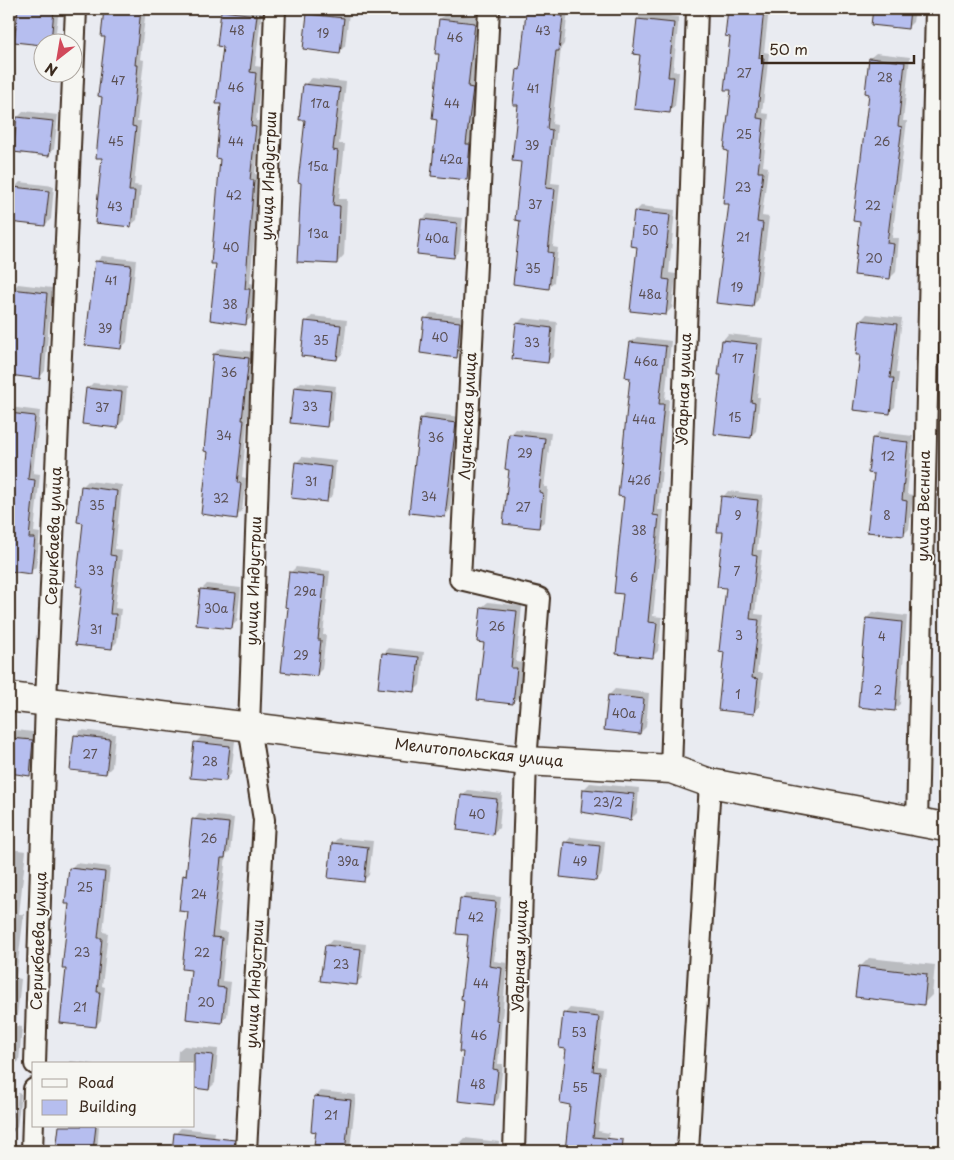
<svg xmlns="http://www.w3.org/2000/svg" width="954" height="1160" viewBox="0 0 954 1160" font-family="'Playpen Sans',sans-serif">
  <rect width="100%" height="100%" fill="#e9ebf1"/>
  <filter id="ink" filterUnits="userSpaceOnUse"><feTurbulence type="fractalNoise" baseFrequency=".02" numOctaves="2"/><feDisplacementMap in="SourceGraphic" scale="10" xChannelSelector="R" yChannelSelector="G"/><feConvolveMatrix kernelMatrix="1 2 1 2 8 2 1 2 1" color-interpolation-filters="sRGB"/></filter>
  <g filter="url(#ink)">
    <path fill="#0003" d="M19 9H59L55 38 51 42 42 43 15 41Z
      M106 9H146L140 59 144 60 137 121H141L134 185 141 186 137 220 131 225 104 157 106 36H103Z
      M222 9H262L255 66 262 67 256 121H261L255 174 260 175 250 283 255 284 251 318 245 323 217 263 224 46 218 45Z
      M314 9 349 13 345 46 339 52 308 14Z
      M528 9 568 10 564 44 561 48 552 124 557 125 551 183 560 184 553 247 558 248 554 282 548 287 521 220 522 161 518 70 522 66Z
      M640 9H671L670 16 679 17 673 71 679 72 675 106 670 111 641 53H635Z
      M729 9H769L764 52 769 53 762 113 769 114 763 166 768 167 762 216 769 217 758 300 752 306 730 203 731 36 726 35Z
      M875 9H915L913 22 907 28 873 24Z
      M446 13 480 17 473 82H478L471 139H475L473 173 467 178 438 119 440 19Z
      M876 53 910 57 903 121H907L892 238H899L896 272 890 278 861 221 870 93V58Z
      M312 78 346 82 339 144H345L339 199H347L344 255 337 263 307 119 304 85Z
      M24 111 58 115 54 149 49 155 18 117Z
      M20 182 54 186 51 219 45 225 14 188Z
      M641 206 675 210 669 273 676 274 672 308 666 314 639 246 635 212Z
      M428 214 463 218 459 251 453 257 422 220Z
      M102 256 136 260 127 342 121 348 96 262Z
      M18 284 52 288 45 371 40 377 9 374 12 290Z
      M431 313 466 317 462 350 456 356 426 319Z
      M867 314 902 318 896 373H899L895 407 889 412 861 354V320Z
      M312 316 347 320 343 353 337 359 306 322Z
      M523 318 557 322 554 356 548 361 517 324Z
      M728 334 763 338 757 397H760L756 431 750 437 723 374V340Z
      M637 337 671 341 665 399H669L658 510H664L653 616 662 617 658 651 652 657 625 593 631 342Z
      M220 348 254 352 242 477 246 478 242 511 236 517 209 451 214 354Z
      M301 382 336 386 332 420 326 425 295 388Z
      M93 383 127 387 124 420 118 426 87 389Z
      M9 407 40 411 33 473 40 474 34 532 40 533 36 567 30 572 9 570Z
      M426 413 461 417 450 510 445 516 421 419Z
      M516 429 551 433 544 487H548L545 521 539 526 510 469V435Z
      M879 432 913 436 907 494 913 495 909 529 903 535 875 472 873 438Z
      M302 457 336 461 333 495 327 500 296 463Z
      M88 481 122 485 115 549 122 550 115 608 121 609 117 642 111 648 85 521 82 487Z
      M728 491 763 495 757 550H762L755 614 764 615 757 673H763L759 707 754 713 726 651 727 587 723 497Z
      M296 567 330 571 323 635H326L322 669 317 674 289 606 290 573Z
      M207 584 241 588 237 621 232 627 201 590Z
      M488 602 522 606 516 662 522 663 519 697 513 702 485 642 482 607Z
      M873 612 907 616 900 704 894 709 860 706 867 618Z
      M389 648 424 652 420 685 414 691 384 653Z
      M615 689 649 693 646 727 640 733 609 695Z
      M9 729 40 733 37 767 29 774 9 772Z
      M81 730 115 734 112 767 106 773 75 736Z
      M201 737 235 741 231 774 226 780 195 743Z
      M590 783 639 788 637 813 631 819 582 811 584 789Z
      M468 790 502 794 499 828 493 833 462 796Z
      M199 814 234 818 230 851 226 855 218 931 227 932 222 981 231 982 227 1016 221 1022 192 969 190 911 184 876 188 872 194 820Z
      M571 837 605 841 602 874 596 880 565 843Z
      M338 838 373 841 369 875 363 881 333 843Z
      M9 849 26 851 19 914H24L16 978 21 979 16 1026 22 1027 19 1061 13 1066H9Z
      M76 863 110 867 103 932 108 933 102 986 105 987 101 1020 96 1026 67 968 71 903 70 869Z
      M466 893 501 897 494 961 507 963 498 1064H503L499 1098 494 1104 465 1051 470 934 461 899Z
      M332 940 366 944 362 978 356 983 326 946Z
      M869 958 935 965 932 995 923 1004 860 967Z
      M570 1008 604 1012 598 1066 605 1067 598 1131 609 1133 606 1151H566L572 1104 564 1014Z
      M184 1046 218 1049 215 1083 209 1089 194 1087V1064H177L178 1051Z
      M70 1061 94 1064H67Z
      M321 1091 356 1095 350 1148 355 1149 354 1151H315L317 1131 316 1096Z
      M9 1092 15 1093 11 1128H14L18 1093 21 1094 17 1127 12 1133H9Z
      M59 1126H99L97 1151H57Z
      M181 1128 215 1132 213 1151H173L175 1134Z
      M465 1138 499 1142 498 1151H458L459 1144Z"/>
    <path fill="#b6beef" stroke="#3b2a1e" d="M18 9 54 10 51 42H42V45L14 42Z
      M104 9H141L135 65H138L132 126 136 127 129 191H135L131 227 95 223 102 158H96L102 97 98 96 105 37H101Z
      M728 9H764L759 58H764L757 118 764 119 758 172H763L757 222 763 223 753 307 716 303 729 204H723L728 151 724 150 731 90H724L730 37 725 36Z
      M873 9H910L908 29 871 25Z
      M221 11 257 15 250 72 256 73 251 126 256 127 250 180H254L245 289H250L246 325 210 320 216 264H211L220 159 216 158 221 104H216L223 47 217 46Z
      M526 12 563 16 559 51H556L547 129 552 130 546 188 555 189 548 252 553 253 549 289 513 284 520 221 515 220 521 162 512 161 518 105H513L517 69 520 70Z
      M307 14 344 18 340 54 303 49Z
      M439 19 475 23 468 87 473 88 466 144H470L467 180 431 176 437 120 432 119 439 54H435Z
      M637 19 674 23 668 77H674L670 113 634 109 640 55 633 54Z
      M869 58 905 62 898 126 902 127 887 243 894 244 890 279 854 275 860 222 853 221 869 94 865 93Z
      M303 84 340 88 333 150 338 151 333 205 340 206 337 264 297 262 301 183 298 182 305 120H299Z
      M17 117 53 121 49 156 13 152Z
      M13 187 49 191 45 226 9 222Z
      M634 211 670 215 663 279 670 280 666 315 630 311 637 247 630 246Z
      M421 219 457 223 454 258 417 254Z
      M95 261 131 265 121 349 85 345Z
      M11 289 47 293 40 379 9 375Z
      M424 318 460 322 457 358 420 353Z
      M860 320 897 324 890 378H894L890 414 853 410 860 355H856Z
      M305 321 341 325 337 360 301 356Z
      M516 323 552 328 548 363 512 359Z
      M722 340 758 344 751 402 755 403 751 438 714 434 721 375H718Z
      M630 342 666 346 659 404H664L653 515 659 516 648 622 657 623 653 658 616 654 623 594 614 593 624 497 618 496 630 378 625 377Z
      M213 354 249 358 242 420H244L237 483H241L237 519 201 514 208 452 204 451Z
      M294 387 331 391 327 427 290 423Z
      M86 388 122 392 118 428 82 424Z
      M9 413 35 416 28 479 35 480 29 538H35L31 574 9 571Z
      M420 418 456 423 445 517 409 513Z
      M509 434 545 438 539 492 543 493 539 528 503 524 509 470 505 469Z
      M872 438 908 442 902 500 907 501 904 536 867 532 874 474 868 473Z
      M295 462 331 467 327 502 291 498Z
      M81 486 117 491 110 555 116 556 110 614H116L112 649 75 645 82 587 76 586 83 523 77 522Z
      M721 496 758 500 752 555 757 556 750 619 759 620 752 678 758 679 754 714 718 710 724 652 719 651 726 588 717 587 723 532H717Z
      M289 572 325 576 318 640H321L317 676 281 672 288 608 285 607Z
      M200 589 236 593 232 629 196 625Z
      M481 607 517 611 511 668H517L513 704 477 700 484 643 477 642Z
      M866 618 902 622 895 711 858 707Z
      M382 653 419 657 415 692 378 688Z
      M608 695 644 699 640 734 604 730Z
      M74 735 110 739 106 774 70 770Z
      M9 738 33 740 30 776 9 773Z
      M194 742 230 746 226 781 190 778Z
      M583 789 634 794 631 820 581 812Z
      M461 795 497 799 493 835 457 830Z
      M192 819 229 823 225 858H221L212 937 222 938 217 987 226 988 222 1023 186 1019 191 970 182 969 188 912 179 911 183 875 186 876Z
      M564 842 600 846 596 881 560 877Z
      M332 843 368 847 364 882 328 878Z
      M69 868 105 872 98 938H102L97 992H100L96 1027 60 1023 66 969H62L69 904H65Z
      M460 898 496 902 489 966 502 968 496 1020 499 1021 493 1069 498 1070 494 1105 458 1101 463 1052H459L464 1000 461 999 468 935 456 934Z
      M325 945 361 949 357 985 320 981Z
      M859 966 927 974 924 1005 855 997Z
      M563 1013 599 1017 593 1071 600 1072 593 1137 623 1140 622 1151H565L570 1105 560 1103 566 1049 559 1048Z
      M194 1053 213 1055 209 1090 194 1088Z
      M314 1096 351 1100 345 1151H313L316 1132 311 1131Z
      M59 1126H96L93 1151H56Z
      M174 1133 235 1140 234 1151H172Z"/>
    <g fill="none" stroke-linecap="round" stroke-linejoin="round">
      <defs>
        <path id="street" d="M489 9 460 579 539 598 526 761 514 1151
          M671 769 697 9
          M917 823 936 9
          M35 1064 46 701 76 9
          M32 1151 34 1089
          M246 1151 264 820 249 727 275 9
          M688 1151 710 783"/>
        <path id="secondary" d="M9 697 526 761 671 769 710 783 945 827"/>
      </defs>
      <use href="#street" stroke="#3b2a1e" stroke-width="24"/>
      <use href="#secondary" stroke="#3b2a1e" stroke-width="31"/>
      <use href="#street" stroke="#f6f6f2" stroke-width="20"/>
      <use href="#secondary" stroke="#f6f6f2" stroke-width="28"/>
    </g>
  </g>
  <g text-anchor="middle" stroke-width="4" stroke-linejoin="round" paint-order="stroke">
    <g font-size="12" fill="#5a4f52">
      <text x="237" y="35">48</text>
      <text x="543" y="35">43</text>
      <text x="323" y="38">19</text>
      <text x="455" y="42">46</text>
      <text x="744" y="78">27</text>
      <text x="885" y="82">28</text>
      <text x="118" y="85">47</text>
      <text x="236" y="92">46</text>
      <text x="533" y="93">41</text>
      <text x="320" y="108">17а</text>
      <text x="452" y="108">44</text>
      <text x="744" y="139">25</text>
      <text x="116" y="146">45</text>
      <text x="236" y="146">44</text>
      <text x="882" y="146">26</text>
      <text x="532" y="150">39</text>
      <text x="451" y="164">42а</text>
      <text x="318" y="171">15а</text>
      <text x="743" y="192">23</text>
      <text x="234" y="200">42</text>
      <text x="535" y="209">37</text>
      <text x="873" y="210">22</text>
      <text x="115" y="211">43</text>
      <text x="650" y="235">50</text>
      <text x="318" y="238">13а</text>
      <text x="743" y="242">21</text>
      <text x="437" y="243">40а</text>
      <text x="231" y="252">40</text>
      <text x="874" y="263">20</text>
      <text x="533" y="273">35</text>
      <text x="111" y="285">41</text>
      <text x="737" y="292">19</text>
      <text x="650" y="299">48а</text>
      <text x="230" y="309">38</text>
      <text x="105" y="333">39</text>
      <text x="440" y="342">40</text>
      <text x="321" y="345">35</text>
      <text x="532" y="347">33</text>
      <text x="738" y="363">17</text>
      <text x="646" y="366">46а</text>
      <text x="229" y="377">36</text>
      <text x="310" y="411">33</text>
      <text x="102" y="412">37</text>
      <text x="735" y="422">15</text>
      <text x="644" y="424">44а</text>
      <text x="224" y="440">34</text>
      <text x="436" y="442">36</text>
      <text x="525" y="458">29</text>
      <text x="888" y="461">12</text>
      <text x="639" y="485">42б</text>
      <text x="311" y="486">31</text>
      <text x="429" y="501">34</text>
      <text x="221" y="503">32</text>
      <text x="97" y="510">35</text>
      <text x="523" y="512">27</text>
      <text x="738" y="520">9</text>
      <text x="887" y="520">8</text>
      <text x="639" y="535">38</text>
      <text x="96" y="575">33</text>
      <text x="737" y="576">7</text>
      <text x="634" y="582">6</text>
      <text x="305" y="596">29а</text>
      <text x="216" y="613">30а</text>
      <text x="497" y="631">26</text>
      <text x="96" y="634">31</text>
      <text x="739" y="640">3</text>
      <text x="882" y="641">4</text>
      <text x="301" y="660">29</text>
      <text x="878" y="695">2</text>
      <text x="738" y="699">1</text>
      <text x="624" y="718">40а</text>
      <text x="90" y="759">27</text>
      <text x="210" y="766">28</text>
      <text x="608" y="807">23/2</text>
      <text x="477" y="819">40</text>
      <text x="209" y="843">26</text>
      <text x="348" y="866">39а</text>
      <text x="580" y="866">49</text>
      <text x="85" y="892">25</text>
      <text x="199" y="899">24</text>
      <text x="476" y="922">42</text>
      <text x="82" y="957">23</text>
      <text x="202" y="957">22</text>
      <text x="341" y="969">23</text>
      <text x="481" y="988">44</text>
      <text x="206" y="1007">20</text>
      <text x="80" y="1012">21</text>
      <text x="579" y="1037">53</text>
      <text x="479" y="1040">46</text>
      <text x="478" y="1089">48</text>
      <text x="580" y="1092">55</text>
      <text x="331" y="1120">21</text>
    </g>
    <g font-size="15" fill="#3b2a1e" stroke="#f6f6f2">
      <text transform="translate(269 176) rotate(-88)" y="5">улица Индустрии</text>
      <text transform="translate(684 389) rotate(-88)" y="5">Ударная улица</text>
      <text transform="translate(468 416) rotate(-87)" y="5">Луганская улица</text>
      <text transform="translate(924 506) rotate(-89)" y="5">улица Веснина</text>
      <text transform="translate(54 536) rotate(-88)" y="5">Серикбаева улица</text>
      <text transform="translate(254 581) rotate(-88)" y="5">улица Индустрии</text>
      <text transform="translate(479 753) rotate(6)" y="5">Мелитопольская улица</text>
      <text transform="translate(39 941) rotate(-88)" y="5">Серикбаева улица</text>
      <text transform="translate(520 956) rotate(-88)" y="5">Ударная улица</text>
      <text transform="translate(255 984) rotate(-87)" y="5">улица Индустрии</text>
    </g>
  </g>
  <rect width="954" height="1160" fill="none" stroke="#f6f6f2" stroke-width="30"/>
  <rect x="15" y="15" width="924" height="1130" fill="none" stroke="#3b2a1e" stroke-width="2" filter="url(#ink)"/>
  <rect x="32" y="1062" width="162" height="65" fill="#f6f6f2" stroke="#aba49d"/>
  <rect x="42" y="1079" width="25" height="8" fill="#f6f6f2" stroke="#aba49d"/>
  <text x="78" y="1088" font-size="15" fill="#3b2a1e">Road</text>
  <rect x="42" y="1100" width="25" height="15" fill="#b6beef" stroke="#aba49d"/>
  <text x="78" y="1112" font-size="15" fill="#3b2a1e">Building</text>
  <g transform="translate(58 58) rotate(211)"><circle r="24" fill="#f6f6f2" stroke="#aba49d"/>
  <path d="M0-4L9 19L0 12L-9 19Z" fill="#d1495b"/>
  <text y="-8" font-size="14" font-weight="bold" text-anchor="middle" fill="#3b2a1e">N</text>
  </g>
  <path d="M762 55v8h152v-8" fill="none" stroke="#3b2a1e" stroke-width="2.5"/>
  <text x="769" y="55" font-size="15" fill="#3b2a1e" stroke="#f6f6f2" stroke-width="4" paint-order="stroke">50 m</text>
</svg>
